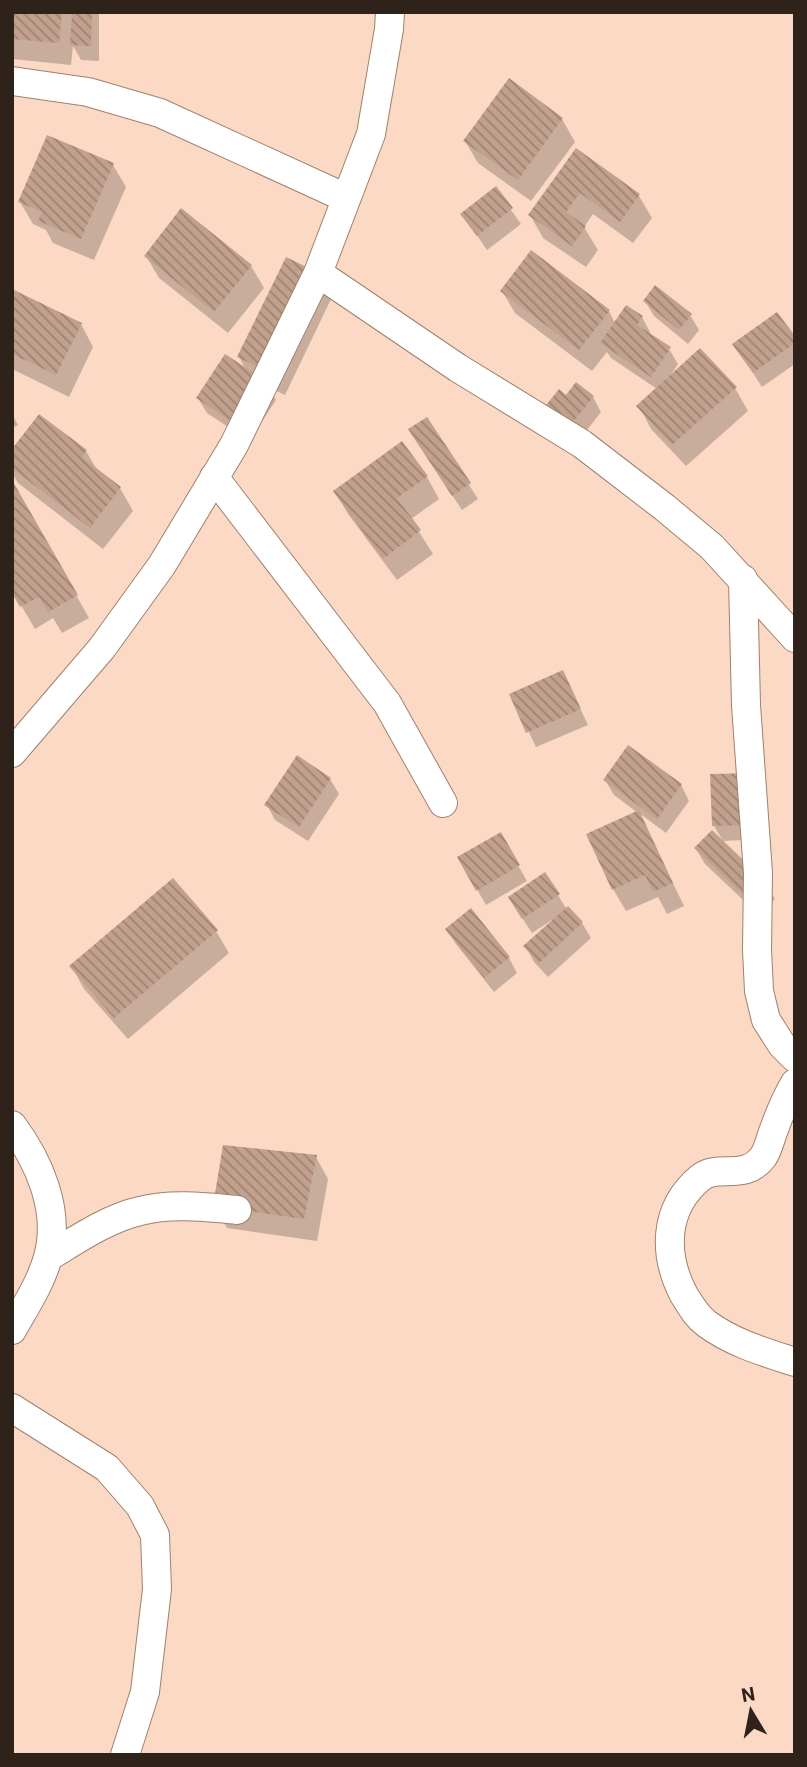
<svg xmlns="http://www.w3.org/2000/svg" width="807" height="1767" viewBox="0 0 807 1767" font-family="Roboto,sans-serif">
  <defs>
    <pattern id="building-back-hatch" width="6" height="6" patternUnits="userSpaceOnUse" patternTransform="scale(1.75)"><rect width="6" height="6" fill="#c1a18d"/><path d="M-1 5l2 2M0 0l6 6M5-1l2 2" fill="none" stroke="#9d8372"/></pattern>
  </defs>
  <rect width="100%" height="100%" fill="#fbd9c4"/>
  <path fill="#0003" d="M12 12H99V61L81 60 73 46 71 65 12 59Z
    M562 119 575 142 531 201 478 163 465 141Z
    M577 151 639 196 652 218 633 243 593 214 584 227 598 250 586 267 543 238 530 215Z
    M113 165 126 187 94 260 53 243 46 230 33 224 20 202Z
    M496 189 521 224 487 250 463 215Z
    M146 256 251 266 264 288 228 333 159 278Z
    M286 259 332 297 285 395 270 388 276 400 249 441 207 413 198 398 246 370 239 357Z
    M12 291 81 324 93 347 69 397 12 369Z
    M502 291 609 311 615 323 642 317 650 332 649 335 669 349 678 364 670 376 735 388 748 411 686 466 651 429 639 406 657 389 611 358 607 352 592 371 515 313Z
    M645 301 690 315 699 330 688 344 654 316Z
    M795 339V364L762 387 735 345Z
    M566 397H593L601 412 577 443Z
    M12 414 18 425 12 428Z
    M427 419 478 499 462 510 419 445Z
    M86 451 97 470 120 488 133 511 103 549 18 483 12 473V452Z
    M427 477 439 499 411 519 433 554 397 580 348 514 335 492Z
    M13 484 89 618 62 633 53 618 35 629 12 590Z
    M563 673 588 725 536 747 511 695Z
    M712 776 764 839 723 841 714 826Z
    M330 779 339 794 308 841 275 820 267 805Z
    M605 780 681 785 689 801 666 833 639 813 684 906 667 914 658 897 626 911 613 889 638 813 614 795Z
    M501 835 527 881 486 905 459 858Z
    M696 849 766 884 775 899 759 915 705 864Z
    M558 895 567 910 568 908 582 923 591 938 548 977 534 962 526 947 553 922 552 920 532 933 519 913Z
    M471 911 509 958 517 973 494 992 456 944 447 929Z
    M216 931 229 953 128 1039 84 989 72 967Z
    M316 1157 328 1179 317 1241 227 1228 214 1206Z"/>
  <path fill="url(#building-back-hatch)" d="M12 12H62L59 43 12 39Z
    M72 12H92L91 46 70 45Z
    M509 78 563 118 518 180 463 141Z
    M47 135 114 163 81 239 38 221 42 212 18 202Z
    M576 148 640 194 620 222 580 193 566 212 586 226 572 246 528 215Z
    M496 186 513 208 477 236 460 214Z
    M181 208 252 265 214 312 144 256Z
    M531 250 610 310 579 350 500 291Z
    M286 257 321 274 272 374 237 357Z
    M655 285 692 314 679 330 643 301Z
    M12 289 82 323 56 375 12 354Z
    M626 305 643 316 637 325 671 347 651 377 600 343Z
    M777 312 795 336V343L753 373 732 344Z
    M700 348 737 387 672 445 636 406Z
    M225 354 269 383 240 427 196 398Z
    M576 382 594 396 568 428 543 409 559 389 566 395Z
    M39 414 87 450 82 457 121 487 90 528 12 468V449Z
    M427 417 471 483 452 496 408 429Z
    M402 441 428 476 397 498 421 530 383 559 333 491Z
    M12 480 78 595 48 612 39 597 20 607 12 593Z
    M563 670 581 709 526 733 509 694Z
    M628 745 682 784 657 819 603 780Z
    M297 755 331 778 299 827 264 805Z
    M754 773 756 825 712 826 710 774Z
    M639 810 673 883 653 892 645 875 612 890 586 834Z
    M712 830 767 883 750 901 694 848Z
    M501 832 520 865 476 891 457 857Z
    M545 872 560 894 522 919 508 897Z
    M173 878 218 930 114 1018 69 966Z
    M568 906 583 922 539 963 523 946Z
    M471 908 510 957 484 978 445 929Z
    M223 1145 317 1155 304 1219 213 1206Z"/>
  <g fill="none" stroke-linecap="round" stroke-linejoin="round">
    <defs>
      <path id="minor" d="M12 81 88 92 160 113 346 198
        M318 273 458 368 582 444 664 507 712 547 795 638
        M214 477 387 703 443 803
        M743 579 746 705 758 873 757 950 759 991 766 1020 782 1045 795 1058
        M12 753 102 648 162 565 234 445 318 273 371 134 389 29 390 12
        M795 1083C786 1098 779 1115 773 1132 770 1140 768 1150 763 1157 744 1182 718 1163 700 1178 663 1209 663 1255 684 1295 691 1306 696 1316 707 1324 733 1343 764 1352 795 1362
        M12 1125C39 1161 61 1211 48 1257 41 1283 25 1307 12 1330
        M48 1257C75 1241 108 1218 140 1211 171 1203 205 1207 237 1210
        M12 1408 107 1468 140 1506 155 1535 157 1589 145 1692 125 1755"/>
    </defs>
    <use href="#minor" stroke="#9f816d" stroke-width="30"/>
    <use href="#minor" stroke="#fff" stroke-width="28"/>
  </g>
  <rect width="807" height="1767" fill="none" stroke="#2e221a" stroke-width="28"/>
  <g transform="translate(751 1711) rotate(350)" stroke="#fbd9c4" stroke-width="5" paint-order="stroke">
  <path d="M0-5L12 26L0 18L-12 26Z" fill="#2e221a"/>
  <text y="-10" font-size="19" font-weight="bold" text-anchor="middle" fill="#2e221a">N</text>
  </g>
</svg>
